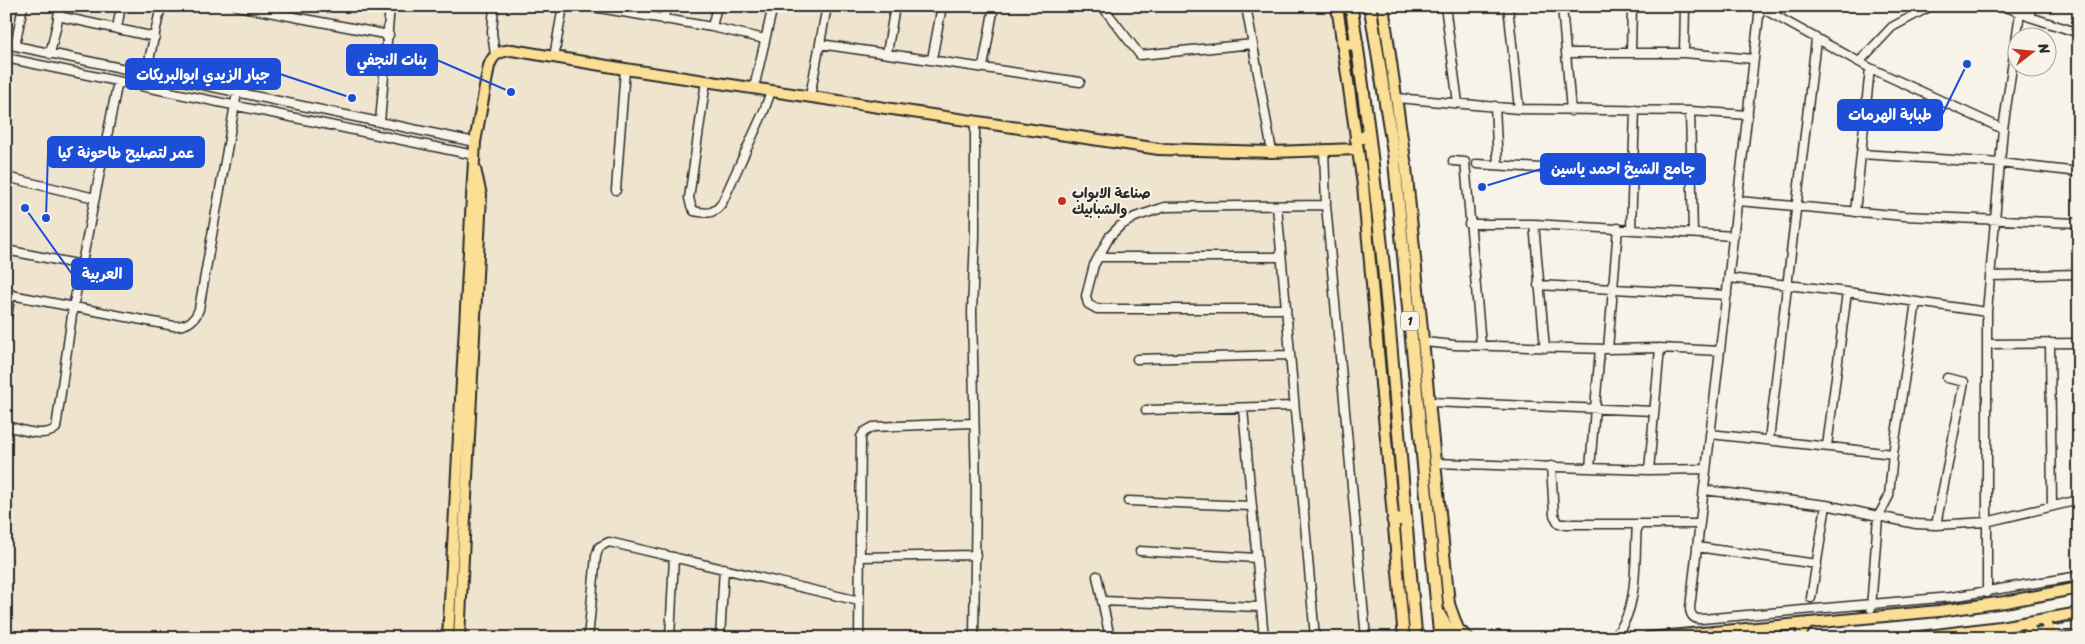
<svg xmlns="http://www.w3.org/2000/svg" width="2085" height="644" viewBox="0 0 2085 644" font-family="Sriracha,'Playpen Sans Arabic',sans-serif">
  <rect width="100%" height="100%" fill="#f7f3e8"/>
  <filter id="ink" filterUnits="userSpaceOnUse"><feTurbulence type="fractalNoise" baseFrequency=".02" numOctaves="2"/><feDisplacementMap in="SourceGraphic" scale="10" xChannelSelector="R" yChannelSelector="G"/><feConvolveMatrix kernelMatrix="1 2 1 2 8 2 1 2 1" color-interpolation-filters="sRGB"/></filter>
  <g filter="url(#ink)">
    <path fill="#efe4ce" d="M6 6H1342L1350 52 1362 160 1400 638H6Z"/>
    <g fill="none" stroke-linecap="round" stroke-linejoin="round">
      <defs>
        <path id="minor" d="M237 6 389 35
          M494 6 492 32 495 55
          M587 6 712 27 765 39
          M1102 6 1140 55 1253 44
          M1246 6 1272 152
          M1445 6 1458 103
          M1508 6 1519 109
          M1562 6 1571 111
          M1758 6 1870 68 2003 129
          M1996 6 2009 8 2030 17 2079 33
          M6 7V6
          M1760 7 1690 608C1690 615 1694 620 1702 619L1951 597 2079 576
          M58 16 155 37
          M2030 17V6
          M664 20 666 6
          M712 27 717 6
          M117 28 121 6
          M6 44 475 142
          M820 44 1080 82
          M15 46 23 6
          M1631 52 1632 6
          M887 53 895 6
          M1566 53H1684L1754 59
          M1684 53 1685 6
          M50 54 61 6
          M554 57 563 6
          M6 58 474 155
          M932 59 942 6
          M1859 62 1892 27 1931 6
          M983 67 994 6
          M146 74 161 6
          M706 81 689 198 691 206 694 211C708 214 714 214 722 203L764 111 771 91
          M754 88 773 6
          M810 96 827 6
          M1397 98 1519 109 1690 111 1748 115
          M1495 106 1498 165
          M1690 111 1693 233
          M380 122 390 6
          M1324 150 1326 205 1366 638
          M1861 154 2000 163 2079 172
          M1453 161 1465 162 1481 345
          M1477 164 1633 174
          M6 177 95 198
          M616 190 625 69
          M1738 201 1904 216 2079 223
          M1277 206 1315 638
          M1855 212 1870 68
          M1469 224H1534L1734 236
          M1534 224 1545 348
          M1631 229 1635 110
          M6 250 82 265
          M1099 257H1281
          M1990 276 2079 274
          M1729 278 1847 292 1987 312
          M1538 285 1727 295
          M6 294 174 326C187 326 195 321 199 309L237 93
          M1285 309H1097L1088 304 1086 296 1094 265 1110 236 1120 226 1135 217 1165 207 1326 205
          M6 321 11 294
          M1424 342 1455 345 1608 349 1660 348 1720 351
          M2050 343 2052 506
          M1987 344 2079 343
          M1608 349 1618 228
          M1137 359 1289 355
          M1430 402 1654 411
          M1243 409 1264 638
          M1146 410 1294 406
          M6 426C21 429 44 439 56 428L73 308 118 81
          M1710 434 1893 454
          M1769 440 1816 40
          M1827 446 1847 292
          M1435 463 1649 470 1706 469
          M1551 466 1554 515 1559 524H1700
          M1590 468 1600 349
          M1649 470 1660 348
          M1704 490 1826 505 1916 524 1936 525 1986 522 2079 500
          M1128 501 1250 506
          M1936 525 1964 382 1947 378
          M1697 547 1817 564
          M1140 551 1256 558
          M860 557 976 555
          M1097 576 1110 638
          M1987 593V312L2003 129 2020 13
          M1811 598 1826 505
          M1102 601 1260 607
          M1871 608 1878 517 1889 496 1893 454 1916 302
          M588 638 596 556 599 547 609 542 859 601
          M670 638 674 557
          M720 638 724 568
          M859 638 861 437 864 432 873 427 973 423
          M974 638 976 489 972 312 975 236V121
          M1612 638C1640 614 1634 559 1637 525
          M2008 638 2079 626"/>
        <path id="major" d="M1337 6 1363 185 1404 638
          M1383 6 1406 167 1449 604 1458 629 1468 638
          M1439 613 1448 629 1461 638
          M2044 620 2054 638
          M2027 623 2035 638
          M448 638 475 142 489 66C493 54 500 51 512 50L625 69 1159 149 1272 152 1358 149
          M459 638 481 195 475 169
          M1648 638 1939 611 2005 602 2079 588
          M1801 638 1802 631 1808 623
          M1912 638 2000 627 2079 613"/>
        <path id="highway" d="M1351 6C1384 216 1397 427 1416 638
          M1370 6 1394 156 1440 638
          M1343 45 1357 43
          M1356 138 1369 137
          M1393 520 1406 519"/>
      </defs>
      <use href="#minor" stroke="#2b2b2b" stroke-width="11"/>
      <use href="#major" stroke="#2b2b2b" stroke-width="14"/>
      <use href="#highway" stroke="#2b2b2b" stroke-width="15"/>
      <use href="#minor" stroke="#f7f3e8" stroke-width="8"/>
      <use href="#major" stroke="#fbdf96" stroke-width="10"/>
      <use href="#highway" stroke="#fbdf96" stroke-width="11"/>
    </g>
  </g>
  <circle fill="#c8321e" stroke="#f7f3e8" stroke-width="2" cx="1062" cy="201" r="5"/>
  <g text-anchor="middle" stroke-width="4" stroke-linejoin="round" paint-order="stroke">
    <rect fill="#f7f3e8" stroke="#686764" stroke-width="1" x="1401" y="311.5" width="18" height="19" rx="4"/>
    <g font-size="12" font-weight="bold" fill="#2b2b2b">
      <text x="1410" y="325">1</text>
    </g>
    <g font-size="14" font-weight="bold" fill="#2b2b2b" stroke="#f7f3e8" text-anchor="start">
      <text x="1072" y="198">صناعة الابواب<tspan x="1072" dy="16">والشبابيك</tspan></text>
    </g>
  </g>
  <path fill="none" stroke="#1d4ed8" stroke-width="2" d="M511 92L437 60M352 98L280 74M1967 64L1942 115M46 218L48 152M1482 187L1541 169M25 208L72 274"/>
  <g fill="#1d4ed8" stroke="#f7f3e8" stroke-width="2">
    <circle cx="511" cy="92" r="5"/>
    <circle cx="352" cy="98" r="5"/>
    <circle cx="1967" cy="64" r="5"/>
    <circle cx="46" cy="218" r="5"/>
    <circle cx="1482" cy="187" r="5"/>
    <circle cx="25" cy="208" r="5"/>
  </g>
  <g fill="#1d4ed8" stroke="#1d4ed8" stroke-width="2">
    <rect x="347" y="45" width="90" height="30" rx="5"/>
    <rect x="126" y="59" width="154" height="30" rx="5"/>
    <rect x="1838" y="100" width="104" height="30" rx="5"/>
    <rect x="48" y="137" width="156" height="30" rx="5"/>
    <rect x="1541" y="154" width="164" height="30" rx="5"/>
    <rect x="72" y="259" width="60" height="30" rx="5"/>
  </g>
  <g font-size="15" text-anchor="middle" font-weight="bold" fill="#fff">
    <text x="392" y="65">بنات النجفي</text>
    <text x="203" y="80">جبار الزيدي ابوالبريكات</text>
    <text x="1890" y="120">طبابة الهرمات</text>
    <text x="126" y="158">عمر لتصليح طاحونة كيا</text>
    <text x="1623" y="174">جامع الشيخ احمد ياسين</text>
    <text x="102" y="279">العربية</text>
  </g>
  <rect width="2085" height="644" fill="none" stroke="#f7f3e8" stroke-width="25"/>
  <rect x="12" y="12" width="2060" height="619" fill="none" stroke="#2b2b2b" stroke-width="2" filter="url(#ink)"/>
  <g transform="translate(2032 52) rotate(74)"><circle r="24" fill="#f7f3e8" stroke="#a5a39c"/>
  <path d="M0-4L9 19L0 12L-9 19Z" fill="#c8321e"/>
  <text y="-8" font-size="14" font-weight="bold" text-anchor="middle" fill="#2b2b2b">N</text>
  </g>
</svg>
